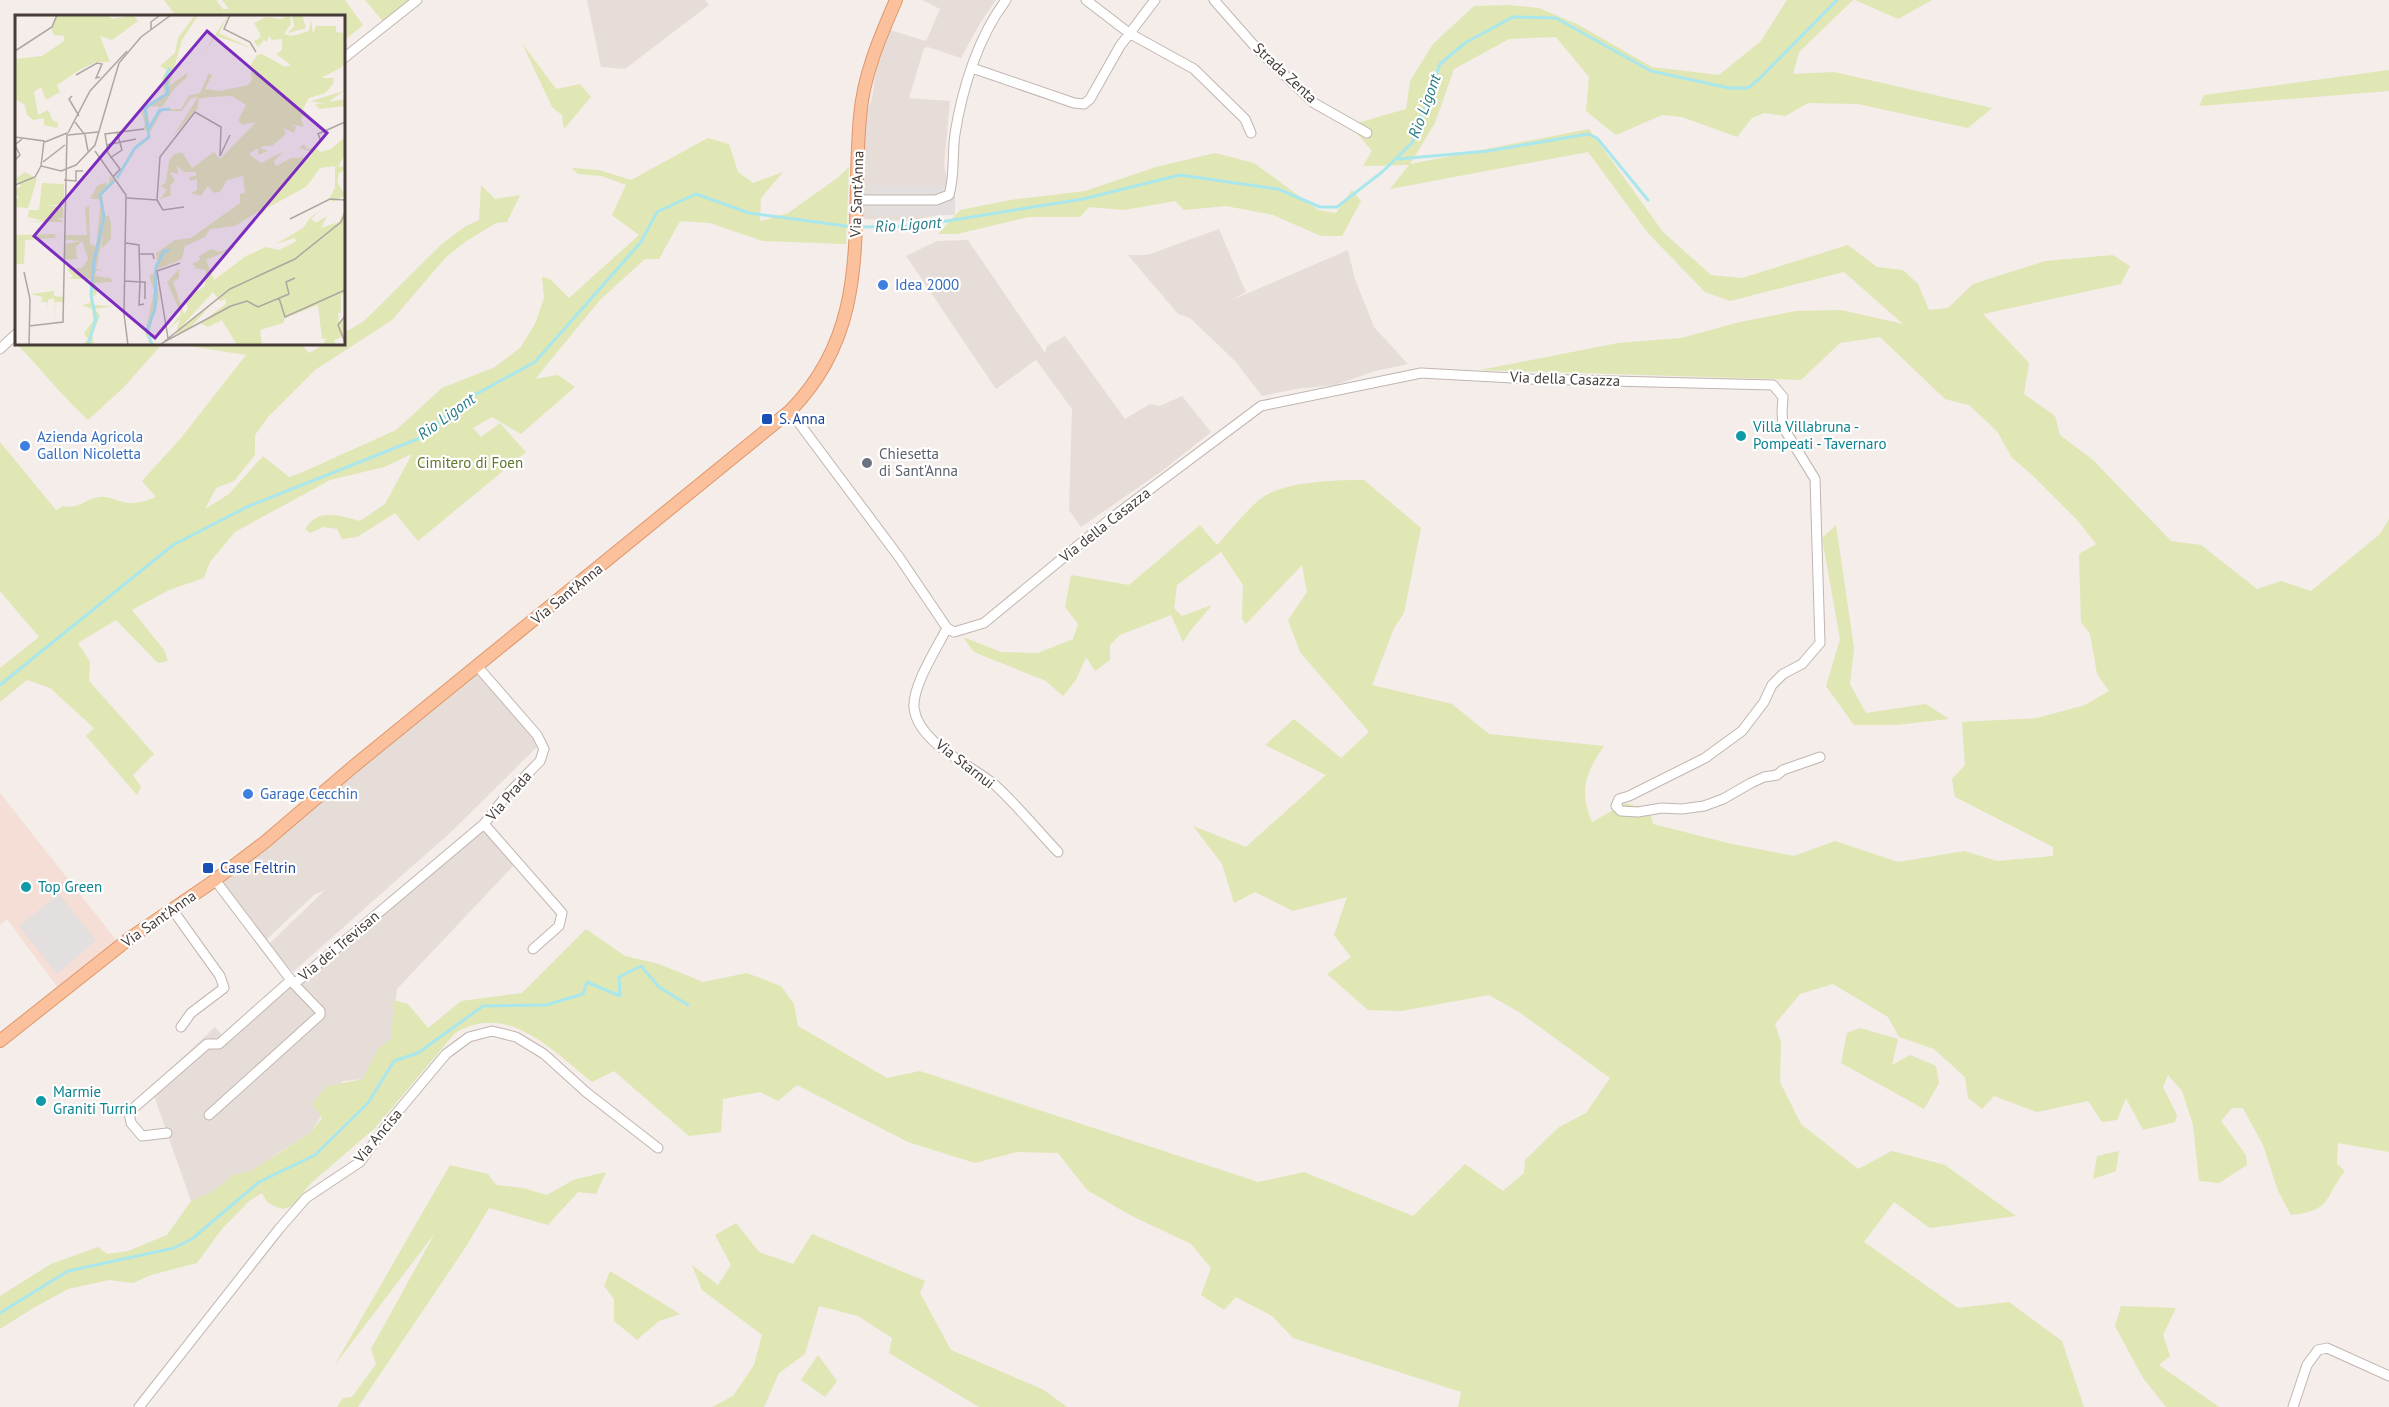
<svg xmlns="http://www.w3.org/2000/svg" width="2389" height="1407" viewBox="0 0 2389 1407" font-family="'PT Sans',sans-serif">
  <rect width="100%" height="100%" fill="#f4ede9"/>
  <path fill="#e7ddd8" d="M587 0H705L709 5 625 69 601 67Z
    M922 0H996L979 25 961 58 928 47 924 48 909 98 950 101 944 165 954 212 908 221 865 219 861 212 866 113 872 99 876 70 890 30 926 41 940 9Z
    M1219 229 1246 292 1230 301 1348 250 1355 279 1374 327 1408 364 1375 371 1335 385 1295 389 1262 396 1235 361 1190 318 1178 314 1128 255H1147Z
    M968 240 1045 353 1047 346 1065 336 1125 419 1150 404 1160 406 1182 396 1211 432 1162 471 1081 527 1069 510 1072 409 1036 360 996 389 906 256 937 241Z
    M477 668 532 734 537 747 451 832 293 972 268 945 325 890 314 895 265 941 221 880Z
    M489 823 507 845 514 865 397 989 391 1039 377 1050 363 1079 343 1081 311 1132 251 1171 233 1175 212 1192 191 1201 151 1087 215 1027 223 1036 231 1028 237 1035 289 984Z"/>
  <path fill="#f4ded6" d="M0 793 120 945 61 992 7 919 0 925Z"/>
  <path fill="#e0e6b4" d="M164 0H216L223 9H229L222 0H345L363 25 344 41V16H176Z
    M365 0H418L386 25Z
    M1787 0H1853L1799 52 1793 74 1834 72 1992 108 1968 128 1858 104 1808 103 1785 116 1764 113 1752 118 1737 137 1682 117 1662 115 1616 135 1586 111 1589 77 1556 37 1509 39 1454 69 1435 123 1410 164 1589 129 1663 232 1711 275 1742 278 1848 245 1877 267 1903 270 1918 284 1929 310 1948 308 1973 284 2045 261 2113 255 2130 266 2121 284 1983 314 2029 363 2024 394 2055 416 2060 435 2093 460 2171 541 2201 545 2257 589 2281 581 2311 591 2380 534 2389 519V1152L2338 1143 2337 1164 2345 1171C2323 1199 2333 1210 2291 1215L2278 1191 2263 1145 2243 1108H2232L2221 1121 2246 1155 2247 1165 2219 1183 2199 1181 2193 1125 2182 1091 2168 1075 2163 1087 2177 1115 2175 1122 2143 1130 2126 1098 2117 1120 2102 1122 2088 1101 2037 1112 1994 1096 1982 1109 1968 1098 1965 1077 1934 1049 1899 1037 1888 1017 1833 984 1800 994 1775 1024 1781 1042 1780 1082 1801 1124 1858 1169 1892 1151 1945 1165 2016 1216 1930 1228 1894 1202 1864 1242 1958 1308 2009 1302 2062 1341 2084 1407H1458L1461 1392 1293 1338 1272 1316 1236 1297 1224 1310 1201 1295 1211 1268 1191 1244 1130 1215 1087 1190 1058 1153 1017 1152 975 1163 908 1142 797 1085 778 1101 760 1092 723 1099 721 1132 689 1136 614 1071 592 1082C553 1051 508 1001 455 1033L375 1128 311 1183 292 1206 283 1209 274 1206 267 1202 262 1193 249 1201 221 1230 197 1263 151 1275 133 1283 109 1280 68 1289 35 1307 0 1329V1296L51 1264 98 1247 107 1254 128 1251 167 1235 191 1201 212 1192 233 1175 251 1171 281 1152 311 1132 322 1118 312 1104 327 1086 363 1079 377 1050 391 1039 394 1000 408 1004 428 1028 461 1001 522 993 586 929 625 956 659 964 703 982 747 973 781 986 794 1004 798 1026 887 1078 920 1071 1258 1182 1304 1172 1413 1216 1465 1164 1503 1191 1524 1173 1525 1160 1559 1127 1586 1113 1610 1078 1519 1012 1489 995 1401 1011 1368 1010 1327 974 1351 957 1334 935 1347 897 1293 911 1255 892 1234 903 1222 864 1193 826 1246 847 1326 775 1265 745 1294 719 1341 758 1369 732 1300 652 1288 620 1307 592 1302 565 1246 624 1242 619 1243 585 1221 552 1177 585 1174 608 1182 616 1212 605 1191 630 1183 642 1171 615 1120 635 1110 645V660L1095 671 1086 657 1076 680 1063 696 1046 681 974 652 963 637 1001 652 1038 653 1073 639 1078 624 1065 607 1071 575 1129 585 1200 525 1217 545C1231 530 1244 513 1259 500 1281 481 1336 480 1364 480L1421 528 1404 613 1394 628 1372 685 1452 704 1489 734 1604 746C1585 774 1579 790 1592 822L1626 803 1650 811 1653 824 1732 844 1794 856 1835 841 1898 862 1964 851 1997 861 2053 856V847L1955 797 1952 779 1965 765 1962 722 2037 718 2085 705 2109 691 2097 674 2090 634 2081 622 2079 554 2096 544 2078 521 2030 473 2012 458 1997 431 1969 405 1945 399 1880 337 1840 343 1801 380 1480 370 1618 343 1681 338 1740 322 1796 311 1841 310 1903 324 1844 272 1730 301 1705 292 1648 233 1588 152 1390 189 1409 165 1363 166 1372 151 1350 125 1406 109 1410 81 1433 44 1474 6 1508 5 1539 8 1579 25 1652 67 1719 75 1761 41Z
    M1855 0H1932L1898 19Z
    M522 43 556 89 580 84 591 97 564 129 562 115 552 107Z
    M2389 70V91L2199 106 2204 95Z
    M708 138 729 144 738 172 753 183 783 172 761 198 760 221 788 213 836 179 849 167 846 244 763 241 710 223 680 221 659 259H645L600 300 535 379 558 375 575 387 521 434 492 417 473 428 481 437 500 423 526 452 418 541 395 513 357 537 342 539 337 529 323 527 310 533 305 529C320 507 338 516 360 521L385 504 412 454 384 467 330 480 235 532 210 562 204 578 169 590 132 610 164 650 168 661 158 663 116 620 78 643 90 662 89 681 154 754 133 775 141 787 137 795 86 736 94 728 50 688 27 680 0 702V668L39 637 0 591V442L56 510 63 506C77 510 86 499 99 497 109 496 114 500 123 502 134 505 146 501 156 497L142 481 181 438 246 355 177 344H231L241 346 240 344H301L309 353 325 344H344V333L364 321 443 243 466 226 479 220 481 185 495 199 520 195 507 222 496 223 465 242 446 257 392 320 315 370 268 417 255 435V455L234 481 216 488 205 509 229 494 263 456 289 477 303 472 396 430 442 388 495 367 520 348 535 324 544 298 542 277 550 279 569 298 639 235 612 215 626 185 602 176 578 174 572 168 599 170 631 180Z
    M1215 153 1254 163 1318 210 1336 213 1352 190 1361 201 1342 236H1321L1273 215 1226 206 1184 210 1175 201 1124 210 1089 207 1080 217H1029L957 234H938L960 210 1010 200 1085 191 1156 167Z
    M17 344H162L123 388 88 420C62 396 41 369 17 344Z
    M1836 525 1854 648 1850 684 1866 713 1926 704 1949 719 1896 725H1854L1826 686 1840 639 1822 538Z
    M1860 1028 1898 1039 1892 1065 1910 1055 1936 1066 1939 1083 1924 1109 1841 1063 1847 1033Z
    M2119 1151 2116 1171 2093 1179 2097 1156Z
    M450 1165 488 1174 496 1185 523 1188 547 1195 573 1180 606 1172 596 1194 578 1192 548 1225 489 1208 465 1248 358 1407H337L343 1398 352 1397 376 1364 371 1349 435 1233 334 1366Z
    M736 1223 759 1252 793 1264 812 1234 925 1281 920 1293 951 1350 1044 1390 1067 1407H979L889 1353 892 1338 858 1316 819 1306 805 1354 779 1373 764 1407H712L733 1396 754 1365 762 1335 702 1290 692 1265 718 1285 731 1265 715 1235Z
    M610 1271 680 1314 659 1321 637 1340 614 1321V1299L604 1286Z
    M2121 1306 2176 1308 2163 1335 2170 1356 2159 1365 2219 1407H2166L2143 1378 2115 1326Z
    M818 1355 837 1381 825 1397 801 1380Z"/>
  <path fill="#e2dfde" d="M870 186H955V215H870Z
    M59 894 96 940 57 974 19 926Z"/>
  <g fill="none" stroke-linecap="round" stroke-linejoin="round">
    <path stroke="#a9e7ed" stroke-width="3" d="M1399 159 1488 151 1588 134 1597 138 1648 200
      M860 227 916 226 1083 199 1180 175 1278 189 1320 207H1337L1382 172 1412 143 1440 64 1465 43 1513 17 1556 18 1651 71 1729 88H1748L1758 80 1837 0
      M0 685 173 545 247 507 420 438 467 399 535 362 641 242 657 212 696 194 749 213 853 227
      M0 1313 68 1271 174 1248 192 1239 259 1182 315 1155 368 1103 394 1061 418 1053 483 1006 546 1005 583 994 587 982 620 996 619 977 641 966 659 987 688 1005"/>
    <defs>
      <path id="minor" d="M1086 0 1129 33 1194 69 1245 119 1251 133
        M1214 0 1258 50 1314 103 1367 133
        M344 58 417 0
        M972 68 1074 103 1084 104 1090 99 1120 46 1155 0
        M857 200H936L949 195C955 176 952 154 955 134 962 89 978 37 1006 0
        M0 349 16 334
        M790 411 899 557 947 628 954 632 984 623 1109 520 1261 406 1421 373 1531 379 1773 385 1783 397 1782 412 1783 427 1815 479 1820 643 1802 664 1783 674 1772 685 1764 702 1742 731 1705 758 1629 796 1619 799 1616 806 1621 811 1638 812 1662 808 1682 809 1704 806 1723 799 1751 783 1764 777 1777 775 1783 770 1820 757
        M947 628C937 648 912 686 914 708 918 743 971 765 995 785 1017 805 1037 830 1058 852
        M484 824 562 913 559 926 533 949
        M215 880 294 984 484 824 506 796 540 761 544 749 537 735 477 666
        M172 909 220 976 224 988 191 1013 181 1027
        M209 1115 320 1015V1011L294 984
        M167 1133 142 1136 131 1123 129 1112 207 1044H219L291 980
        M139 1407 279 1229 306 1198 360 1162 390 1121 446 1054 469 1037 492 1031 516 1037 544 1054 586 1092 658 1148
        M2293 1407 2307 1365 2318 1350 2327 1348 2389 1376"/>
      <path id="major" d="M0 1041 130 938 211 883 265 842 354 766 790 411C874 326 850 224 860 117 863 76 880 37 896 0"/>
    </defs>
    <use href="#minor" stroke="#c2b5af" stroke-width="11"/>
    <use href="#major" stroke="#df976c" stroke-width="14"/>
    <use href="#minor" stroke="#fff" stroke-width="9"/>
    <use href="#major" stroke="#fac19c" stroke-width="12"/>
  </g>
  <g fill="#3f7fe0" stroke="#fff" stroke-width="2">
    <circle cx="883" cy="285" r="6"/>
    <circle cx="25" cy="446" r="6"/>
    <circle cx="248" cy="794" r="6"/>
  </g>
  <g fill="#1a4fb4" stroke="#fff" stroke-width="2">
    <rect x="761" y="413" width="12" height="12" rx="3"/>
    <rect x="202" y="862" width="12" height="12" rx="3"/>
  </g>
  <g fill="#0f9aa8" stroke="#fff" stroke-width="2">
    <circle cx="1741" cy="436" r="6"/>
    <circle cx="26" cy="887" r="6"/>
    <circle cx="41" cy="1101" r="6"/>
  </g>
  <circle fill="#6b7280" stroke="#fff" stroke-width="2" cx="867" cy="463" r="6"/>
  <g text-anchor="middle" stroke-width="4.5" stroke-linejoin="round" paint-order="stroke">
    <g font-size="15" fill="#473c38" stroke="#fff">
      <text transform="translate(1285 73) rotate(43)" y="5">Strada Zenta</text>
      <text transform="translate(857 194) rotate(-88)" y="5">Via Sant'Anna</text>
      <text transform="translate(1565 379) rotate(2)" y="5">Via della Casazza</text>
      <text transform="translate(1105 525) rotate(-38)" y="5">Via della Casazza</text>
      <text transform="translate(567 594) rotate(-39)" y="5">Via Sant'Anna</text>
      <text transform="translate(965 764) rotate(38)" y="5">Via Starnui</text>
      <text transform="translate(509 796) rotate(-49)" y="5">Via Prada</text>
      <text transform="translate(159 919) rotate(-35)" y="5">Via Sant'Anna</text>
      <text transform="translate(339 946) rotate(-40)" y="5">Via dei Trevisan</text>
      <text transform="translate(378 1136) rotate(-50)" y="5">Via Ancisa</text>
    </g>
    <g font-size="15" fill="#366cbe" stroke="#fff" text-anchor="start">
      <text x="895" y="290">Idea 2000</text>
      <text x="37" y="442">Azienda Agricola<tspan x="37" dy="17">Gallon Nicoletta</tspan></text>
      <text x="260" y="799">Garage Cecchin</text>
    </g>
    <g font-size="15" fill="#164399" stroke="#fff" text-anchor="start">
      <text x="779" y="424">S. Anna</text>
      <text x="220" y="873">Case Feltrin</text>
    </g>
    <g font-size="15" fill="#0d838f" stroke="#fff" text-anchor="start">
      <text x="1753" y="432">Villa Villabruna -<tspan x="1753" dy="17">Pompeati - Tavernaro</tspan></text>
      <text x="38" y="892">Top Green</text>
      <text x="53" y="1097">Marmie<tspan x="53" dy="17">Graniti Turrin</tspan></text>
    </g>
    <g font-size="15" fill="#5b616d" stroke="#fff" text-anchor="start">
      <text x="879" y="459">Chiesetta<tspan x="879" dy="17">di Sant'Anna</tspan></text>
    </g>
    <g font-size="15" fill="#61772d" stroke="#fff">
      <text x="470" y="468">Cimitero di Foen</text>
    </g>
    <g font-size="16" font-style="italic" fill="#2c7e88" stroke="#fff">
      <text transform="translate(1424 106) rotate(-70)" y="6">Rio Ligont</text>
      <text transform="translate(908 224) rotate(-4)" y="6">Rio Ligont</text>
      <text transform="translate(446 416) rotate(-36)" y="6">Rio Ligont</text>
    </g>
  </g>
  <g transform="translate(15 15)">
    <rect width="330" height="330" fill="#f4ede9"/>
    <path d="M41 0H92L97 4 118 0 123 6 97 25 85 21 95 47H81L66 54 42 70 45 77 31 85 26 72 19 77 23 100 33 95 38 106 43 107 42 113 29 110V103L18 105 12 100 10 90 0 84V44L27 41 49 26V21L39 20 36 13ZM180 0H183L167 25 154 71 172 58V62L159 74 147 92 135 91 132 95 135 112 145 94H166L174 80 185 78 194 58 197 60 190 74 205 76 233 70 237 65 235 51 242 40 247 39 270 52 276 50 261 39 267 35V24L257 25 254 20 252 27 249 25 243 32 239 26 245 23V18L239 8 251 2 266 4 275 0 276 9 269 19 277 21 294 16 296 5 298 19 301 11H321V17L330 18V45L327 52 306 63H319L318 69 310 78 294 83 288 94 292 98 286 103 289 112 276 109 281 112 279 118 268 113 271 119 257 131H249L245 133 253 136 243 140V133L234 139 246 148 269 136 259 146 261 151 276 143 296 142 297 137 284 133 289 129 292 134 300 132 305 137 316 134 330 122V139L323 152 330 151V155L324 158 322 167 330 180 319 187 314 184 320 173V151L305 153 291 172 252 193 247 200 244 196 220 211 195 214 190 222 170 231 167 244 141 255 144 283 133 321 136 330 130 319 139 276 134 260 138 259 142 248 141 238 160 225 176 223 225 188V179L230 178 228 161 212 165 205 177 199 178 193 171 186 181 176 178 182 175V164L175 166 174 162 181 161V157H169L162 151 163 159 155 157 160 166 155 171 156 180 144 185 152 175 146 171 151 167 154 146 159 139 167 137 177 153 199 137 205 144 241 107 227 110 223 105 231 90 217 81 196 82 184 84 182 94 158 121 183 82 176 83 167 96H147L136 116 127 115 130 109 126 95 150 79 147 63 152 55 145 51 160 38 163 23ZM213 0 204 18 236 33 201 21 187 40ZM277 0H287L291 13 273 18 279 11ZM329 76 313 87 330 84V91L304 94 300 89H310L296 86ZM10 157 22 164 13 193 0 192V184H4L0 175 6 171 0 164ZM95 161 101 166 87 179 90 202 94 200 96 209V224L87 233 88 220 81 254 88 255 81 256 80 261 95 263 98 267 80 268 82 278 77 283 79 290 98 291 80 294 85 301 77 320 79 330H68L73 324 69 318 78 306 77 294 67 290 75 288 77 264H54L58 261 52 254 67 253 73 244 67 226 61 232 62 244 49 245 50 229 66 226 50 225 49 220H72L70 193 74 191 75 229 81 231 86 184H75L82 171 91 167 93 172ZM27 168 49 169V190H29L48 192V203H42L49 207H12L29 206 13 202 14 195H24ZM330 194V278L326 280V298H323L324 308 330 303V321L319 325 321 330H308L311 323 307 324 303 290 270 303 268 308 245 315 247 330H222L207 305 193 312 185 308 211 289V284L205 286 198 277 166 312 194 292 174 314 161 319 165 304 153 315 166 299 152 267 164 254V263L158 267 169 299 173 294 171 284 190 271 191 255 178 253 181 252 177 249 185 245 184 241 196 234 204 237 226 230 191 245 199 265 231 241 251 232 264 235 282 226 279 223 261 229 288 213 296 202 304 196 296 204 301 208 312 201 306 213 324 207ZM43 219 39 221 42 223 10 225 9 249H0V220ZM39 276V281L48 282V287H40L41 308 39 283 33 285V293L32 287H26L28 282 15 279Z" fill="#e0e6b4"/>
    <path fill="none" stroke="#a9e7ed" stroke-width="3" d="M134 113 145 95 155 94M102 163 120 133 134 122 130 93 153 78 151 61 155 53M73 330 81 304 76 280 79 246 89 202 85 180 99 166M137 330 132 315 140 294 141 252 149 236 155 235"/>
    <path fill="none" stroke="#afa6a2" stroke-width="1.5" d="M215 0 209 14 235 27 241 37M136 14V7L145 0M0 36 37 12 42 0M61 60 82 48 87 49 81 63 85 62M57 81 54 84 64 101M60 107 70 120 73 136M53 118 75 76 112 36M53 120 83 117M0 122 29 126 26 151 46 156 61 150 80 130 104 48 126 22 156 0M306 126 303 119 330 107M30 127 52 118M91 130 121 124M80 136 111 180 109 299 113 330M95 143 107 135 102 117M0 145 5 140 0 130 7 124M28 147 50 130M98 162 105 154 93 138 90 119 129 114M49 165 61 166V156H68M0 170 20 162 26 151M112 183 142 185 145 142 180 97 206 112 205 141 215 120M142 185 148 195 169 192M275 204 315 184 330 185M125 239H138L139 244M9 257 15 284 14 330M110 266 125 267 124 230 111 228M125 267 124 290 129 289M125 267H130V284M264 283 270 302 330 275M330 301 323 310 330 327M14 311 48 307 52 118M153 323 142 256 165 248M149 327 216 291 232 286 243 292 274 279 271 267 280 263M145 330 215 274 280 244 326 207 330 198"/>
    <path fill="#7b2cbf" fill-opacity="0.15" stroke="#7b2cbf" stroke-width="3" d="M192 16 312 118 140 323 19 221Z"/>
    <rect width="330" height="330" fill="none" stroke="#473c38" stroke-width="3"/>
  </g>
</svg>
